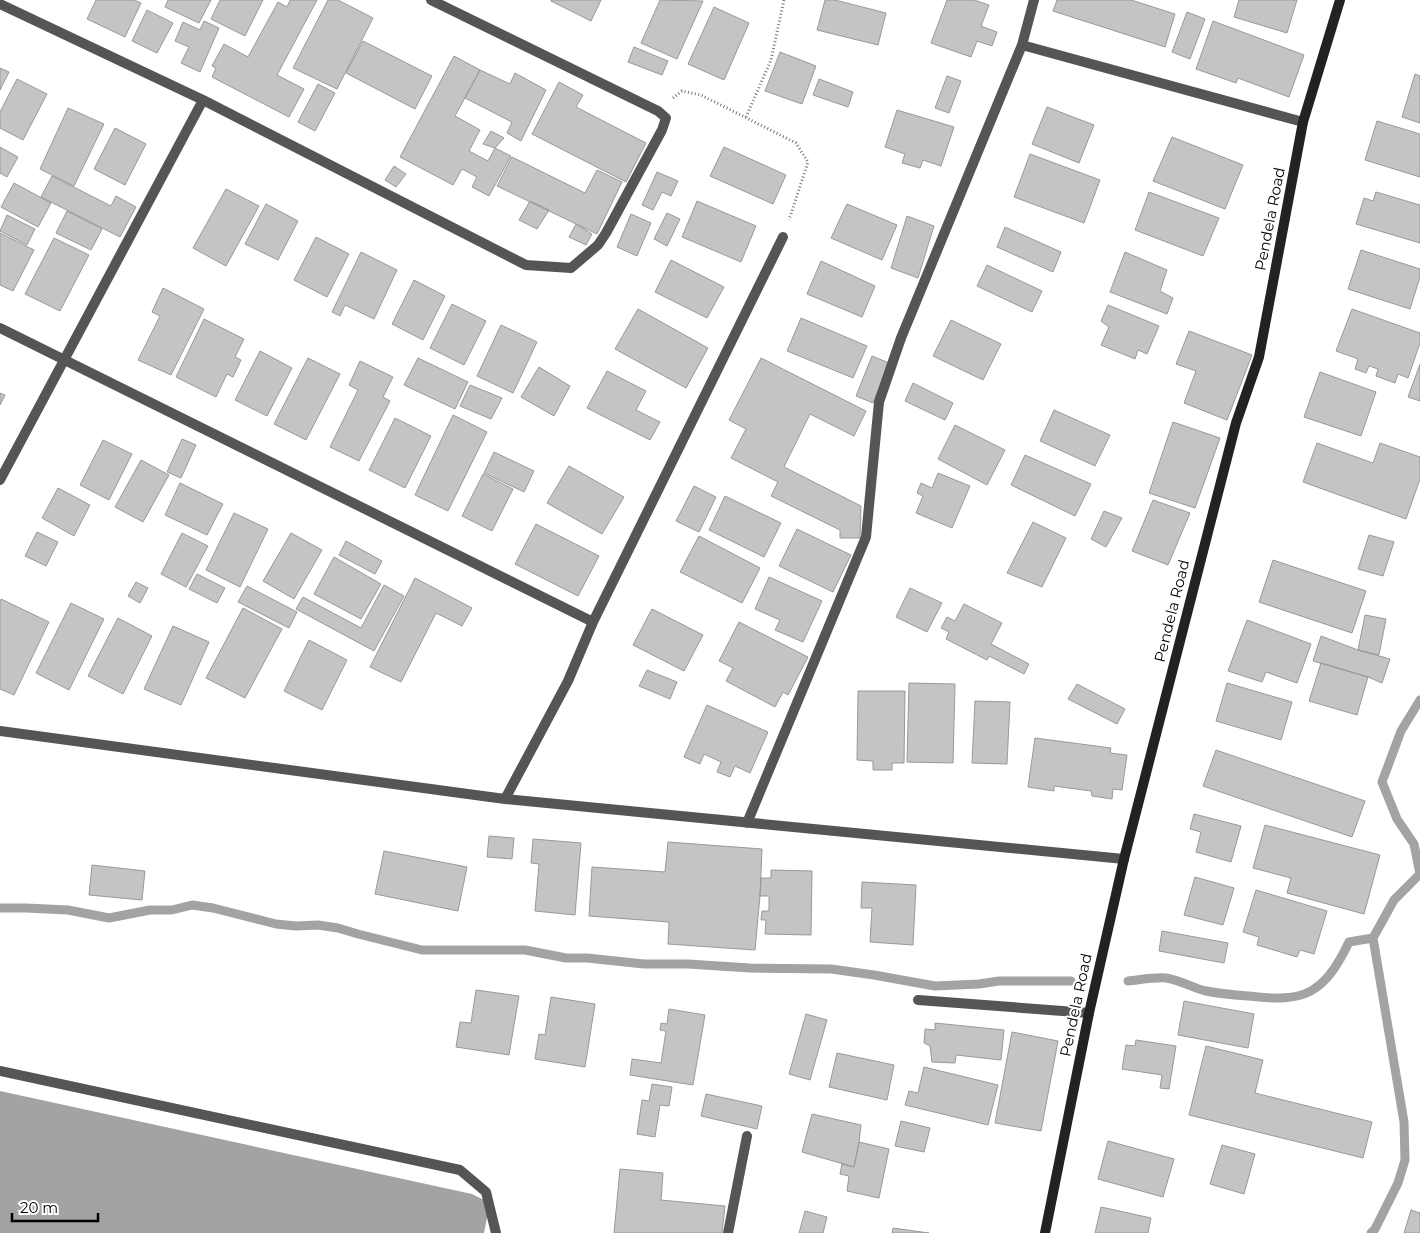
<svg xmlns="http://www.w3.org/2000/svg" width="1420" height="1233" viewBox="0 0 1420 1233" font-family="Montserrat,sans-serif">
  <rect width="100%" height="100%" fill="#fff"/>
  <path fill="#a3a3a3" d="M0 1091 472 1194 484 1200 488 1213 484 1233H0Z"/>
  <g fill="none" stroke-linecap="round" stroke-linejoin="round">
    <path stroke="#a3a3a3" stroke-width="9" d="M1420 700 1401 731 1382 782 1397 819 1414 844 1420 874
      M0 908H26L68 910 109 918 150 910H172L192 905 213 908 276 924 296 926 318 925 338 928 358 934 422 950H525L566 958H587L644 964H688L750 968 831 969 874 975 935 986 979 984 999 981H1071
      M1128 981C1139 980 1155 977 1166 978 1180 980 1193 988 1206 991 1220 994 1235 995 1249 996 1305 1003 1324 994 1349 942L1373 938
      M1371 1233 1375 1229 1398 1183 1405 1160 1404 1122 1373 938 1394 900 1420 874"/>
  </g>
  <path fill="#c4c4c4" stroke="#999" d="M96 0H134L141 3 125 37 87 19Z
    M168 0H211L199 23 165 7Z
    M220 0H263L245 36 211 19Z
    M290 0H317L277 75 304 89 289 117 212 77 216 68 212 66 224 44 248 57 278 2 287 7Z
    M328 0H338L373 18 337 89 293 68Z
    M551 0H601L591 21 551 1Z
    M660 0 703 1 677 59 641 43Z
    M825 0H835L886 13 878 45 817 30Z
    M947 0H974L989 5 981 26 997 32 992 46 977 41 971 57 931 43Z
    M1057 0H1131L1175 14 1165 47 1053 11Z
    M1239 0H1297L1287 33 1234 17Z
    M714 7 749 23 724 80 688 64Z
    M147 10 173 23 157 53 132 41Z
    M1187 12 1205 19 1190 59 1172 52Z
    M204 21 219 28 200 72 181 63 189 47 175 41 183 22 200 30Z
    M1213 21 1304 55 1289 97 1238 78 1236 83 1196 69Z
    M363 41 432 76 415 109 346 73Z
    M634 47 668 61 662 75 628 62Z
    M780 52 816 66 802 104 765 91Z
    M454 56 480 70 455 116 480 130 469 151 488 161 495 148 511 156 489 196 472 187 477 177 462 169 453 185 400 157Z
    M0 68 9 72 0 90Z
    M480 70 510 84 515 73 546 90 521 141 507 133 512 122 465 98Z
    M1415 74 1420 76V123L1402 117Z
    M947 76 961 81 949 113 935 108Z
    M17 79 47 94 23 140 0 128V112Z
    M819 79 853 92 848 107 813 95Z
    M559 82 583 95 576 107 646 143 626 182 532 134Z
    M318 84 335 93 315 131 298 122Z
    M1047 107 1094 125 1079 163 1032 144Z
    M68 108 104 124 74 186 40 169Z
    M897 110 954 127 941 166 923 160 920 168 902 163 905 154 885 147Z
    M1377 121 1420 134V177L1365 160Z
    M115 128 146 144 125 185 94 169Z
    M491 131 504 138 495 148 483 144Z
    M1172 137 1243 165 1225 209 1153 181Z
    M0 147 18 157 7 177 0 173Z
    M724 147 786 175 773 204 710 176Z
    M1030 154 1100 180 1084 223 1014 197Z
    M512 157 585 193 597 170 622 182 597 234 497 186Z
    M394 166 406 174 396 187 385 180Z
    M657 172 678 181 671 196 662 192 653 210 642 205Z
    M52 176 111 206 116 196 136 207 120 237 41 197Z
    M14 183 51 203 38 227 1 207Z
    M226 189 259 206 226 266 193 248Z
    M1149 192 1219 218 1203 256 1135 230Z
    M1376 192 1420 205V243L1356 224 1364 198 1373 201Z
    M530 201 549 210 537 229 519 220Z
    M697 201 756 226 741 262 682 237Z
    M266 204 298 221 278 260 245 244Z
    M847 204 897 225 882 260 831 238Z
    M67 211 102 229 91 250 56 233Z
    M667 213 680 219 667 246 654 239Z
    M631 214 651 223 637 256 617 247Z
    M7 215 35 229 27 245 0 231Z
    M907 216 934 226 918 278 891 268Z
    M576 224 592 234 586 245 569 237Z
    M1005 227 1061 252 1053 272 997 247Z
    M0 233 34 250 13 291 0 285Z
    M316 237 349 254 327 297 294 280Z
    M54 238 89 255 60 311 25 294Z
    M1361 250 1420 269V277L1410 309 1348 289Z
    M361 252 397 270 374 319 345 305 340 316 332 312Z
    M1125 252 1167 270 1160 291 1173 298 1167 314 1110 292Z
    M671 260 724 287 707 318 655 292Z
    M821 261 875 286 862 317 807 294Z
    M987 265 1042 291 1032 312 977 286Z
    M414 280 445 296 423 340 392 324Z
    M163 288 204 309 171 375 138 360 160 316 152 312Z
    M452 304 486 321 464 365 430 348Z
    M1108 305 1159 326 1147 354 1138 350 1135 359 1101 345 1109 327 1101 321Z
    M638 309 708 348 686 388 615 349Z
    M1352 309 1420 333V343L1408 378 1398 374 1395 383 1376 376 1378 369 1369 366 1366 373 1355 369 1358 359 1336 351Z
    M801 318 867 346 853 378 787 351Z
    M204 319 244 339 235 357 241 360 233 377 227 374 216 397 176 377Z
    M951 320 1001 344 983 380 933 356Z
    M501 325 537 342 513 393 477 376Z
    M1189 331 1252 355 1227 420 1184 403 1196 371 1176 364Z
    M260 351 292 368 267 416 235 400Z
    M872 356 889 363 873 403 856 396Z
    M308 358 340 374 306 440 274 424Z
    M418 358 468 382 455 409 404 385Z
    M761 358 866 411 854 436 810 414 784 467 861 506 860 538H840V530L771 496 778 482 731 458 746 429 729 420Z
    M360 361 393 377 383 397 390 401 359 461 330 447 358 390 349 385Z
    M1420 364V401L1408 397Z
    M539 367 570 386 554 416 521 397Z
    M607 371 646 391 636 410 660 422 650 440 587 408Z
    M1320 372 1376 392 1361 436 1304 417Z
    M913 383 953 403 945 420 905 401Z
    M470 385 502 398 491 419 460 406Z
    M0 393 5 395 0 405Z
    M1054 410 1110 435 1095 466 1040 441Z
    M453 415 487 432 448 511 415 495Z
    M395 418 431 436 405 488 369 470Z
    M1173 422 1220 438 1195 508 1149 493Z
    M955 425 1005 450 987 485 938 459Z
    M182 439 196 445 181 478 167 472Z
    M103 440 132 454 109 500 80 485Z
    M1317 443 1373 463 1380 443 1420 457V479L1406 519 1303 482Z
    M494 452 534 471 524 492 484 473Z
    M1025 455 1091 484 1075 516 1011 485Z
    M141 460 169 475 143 522 115 507Z
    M569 466 624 497 602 534 547 503Z
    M938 473 970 486 952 528 916 513 923 496 917 493 921 483 932 488Z
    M483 474 513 489 492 531 462 516Z
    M180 483 223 504 207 535 165 515Z
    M694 486 716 497 699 532 676 521Z
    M58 488 90 505 74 536 42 518Z
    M725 496 781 523 764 557 709 530Z
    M1153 500 1190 513 1168 565 1132 551Z
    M1104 511 1122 518 1106 547 1091 539Z
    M234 513 268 529 240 587 206 570Z
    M1033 522 1066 538 1042 587 1007 573Z
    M536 524 599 556 578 596 515 564Z
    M797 529 851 555 833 592 779 566Z
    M37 532 58 542 46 566 25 556Z
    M182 533 208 546 186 587 161 574Z
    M291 533 322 550 294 599 263 581Z
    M1369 535 1394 542 1383 576 1358 569Z
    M699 536 760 568 742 603 680 572Z
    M346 541 382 561 375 574 339 555Z
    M334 557 381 584 361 619 314 594Z
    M1273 560 1366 591 1352 633 1259 602Z
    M197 574 225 588 217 603 189 589Z
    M769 577 822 601 803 642 775 630 780 620 755 609Z
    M415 578 472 608 462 626 436 613 401 682 370 667Z
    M136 582 148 588 140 603 128 596Z
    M384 585 404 596 374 651 296 609 303 597 361 628Z
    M247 586 297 612 289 628 238 602Z
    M910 588 942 603 927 632 896 617Z
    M1 599 49 622 14 695 0 689V602Z
    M71 603 104 619 69 690 36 673Z
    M964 604 1002 623 991 644 1029 664 1024 674 989 656 987 660 946 639 949 632 941 628 947 617 955 621Z
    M243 608 282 629 245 698 206 678Z
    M652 609 703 635 684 671 633 645Z
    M1365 615 1386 619 1379 655 1358 650Z
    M118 618 152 636 123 694 88 676Z
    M1247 620 1311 644 1297 683 1266 672 1262 682 1228 671Z
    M739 622 808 657 788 695 783 692 775 707 726 681 733 668 719 661Z
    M173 626 209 642 181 705 144 689Z
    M1321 636 1358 650 1390 659 1382 683 1368 677 1313 661Z
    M309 640 347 660 322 710 284 691Z
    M1321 663 1368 677 1357 715 1309 701Z
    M647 670 677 682 670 699 639 686Z
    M909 683 955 684 953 763 907 762Z
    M1227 683 1292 702 1281 740 1216 721Z
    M1077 684 1125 709 1117 724 1068 699Z
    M858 691H905L904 763H892V770H873V761L857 760Z
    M975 701 1010 702 1007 764 972 763Z
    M707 705 768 732 750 773 735 766 730 777 717 772 721 762 704 754 700 764 684 757Z
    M1035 738 1111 748 1110 753 1127 755 1122 790 1113 789 1112 799 1092 796 1091 791 1054 786V791L1028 787Z
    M1216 750 1365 801 1352 837 1203 786Z
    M1194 814 1241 826 1231 862 1196 852 1201 832 1190 829Z
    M1265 825 1380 855 1364 914 1287 893 1291 878 1253 868Z
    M489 836 514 838 512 859 487 857Z
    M533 839 581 843 575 915 535 911 539 864 531 863Z
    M668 842 762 849 760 896 755 950 668 944 669 922 589 916 592 867 665 872Z
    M384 851 467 867 458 911 375 894Z
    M92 865 145 871 142 900 89 895Z
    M771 870 812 871 811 935 765 934 766 920H761L762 911H769V896H760L761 878H771Z
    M1195 877 1234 888 1223 925 1184 915Z
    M862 882 916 885 913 945 870 942 872 908H861Z
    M1256 890 1327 911 1314 954 1300 950 1297 957 1257 945 1259 937 1243 932Z
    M1162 931 1228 943 1224 963 1159 951Z
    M476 990 519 996 509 1055 456 1047 460 1022 471 1023Z
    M551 997 595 1004 585 1067 535 1059 539 1034 545 1035Z
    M1184 1001 1254 1014 1248 1048 1178 1035Z
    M669 1009 705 1015 693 1085 630 1075 632 1059 661 1063 666 1031 660 1030 661 1023 667 1024Z
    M806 1014 827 1020 810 1080 789 1074Z
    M935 1023 1004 1030 1001 1060 956 1055 955 1063 932 1062 930 1046 924 1043 925 1029 935 1030Z
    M1012 1032 1058 1041 1041 1131 995 1123Z
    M1136 1040 1176 1046 1169 1089 1160 1088 1162 1075 1122 1069 1126 1045 1135 1046Z
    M1206 1046 1263 1060 1255 1093 1372 1122 1363 1158 1189 1115Z
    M837 1053 894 1065 887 1100 829 1087Z
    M924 1067 998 1085 988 1125 905 1105 909 1091 918 1093Z
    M652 1084 672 1087 669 1106 660 1105 655 1137 637 1134 642 1100 649 1101Z
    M706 1094 762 1106 757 1129 701 1116Z
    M812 1114 861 1125 859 1142 854 1167 802 1152Z
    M901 1121 930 1128 924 1152 895 1146Z
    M1108 1141 1174 1159 1163 1197 1098 1179Z
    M859 1142 889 1149 879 1198 847 1191 849 1176 840 1174 842 1164 854 1167Z
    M1222 1145 1255 1154 1244 1194 1210 1184Z
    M620 1169 663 1173 661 1200 725 1206 722 1233H614Z
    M1101 1207 1151 1218 1148 1233H1095Z
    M1411 1210 1420 1213V1233H1404Z
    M805 1211 827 1217 823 1233H799Z
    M893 1228 929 1233H892Z"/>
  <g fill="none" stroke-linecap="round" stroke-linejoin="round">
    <path stroke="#777" stroke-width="3" stroke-dasharray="1 2.5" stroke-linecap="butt" d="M673 98 682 91 701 95 796 143 808 162 789 220
      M746 117 771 60 784 0"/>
    <path stroke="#555" stroke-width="10" d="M918 1000 1089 1013
      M0 1071 460 1170 486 1192 496 1233"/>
    <path stroke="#555" stroke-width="10" d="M1034 0 1022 45 1303 122
      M0 4 203 100 526 265 571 268 598 245 606 233 662 130 666 118 658 111 431 0
      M0 328 593 622
      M0 480 203 100
      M0 731 505 799 1124 859
      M505 799 568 681 593 622 783 237
      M747 823 866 537 879 402 901 338 1022 45
      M728 1233 747 1136"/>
    <path stroke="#222" stroke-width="10" d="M1045 1233 1089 1013 1124 859 1236 423 1259 357 1303 122 1340 0"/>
  </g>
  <g text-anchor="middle" stroke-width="4" stroke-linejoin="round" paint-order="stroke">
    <g font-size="15" fill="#000" stroke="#fff">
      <text transform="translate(1270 219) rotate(-79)" y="5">Pendela Road</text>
      <text transform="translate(1172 611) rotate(-76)" y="5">Pendela Road</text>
      <text transform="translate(1076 1005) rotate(-78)" y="5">Pendela Road</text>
    </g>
  </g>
  <path d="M12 1213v8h86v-8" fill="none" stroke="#000000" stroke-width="2.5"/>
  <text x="20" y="1213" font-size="15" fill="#000000" stroke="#ffffff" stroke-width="4" paint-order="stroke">20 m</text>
</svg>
